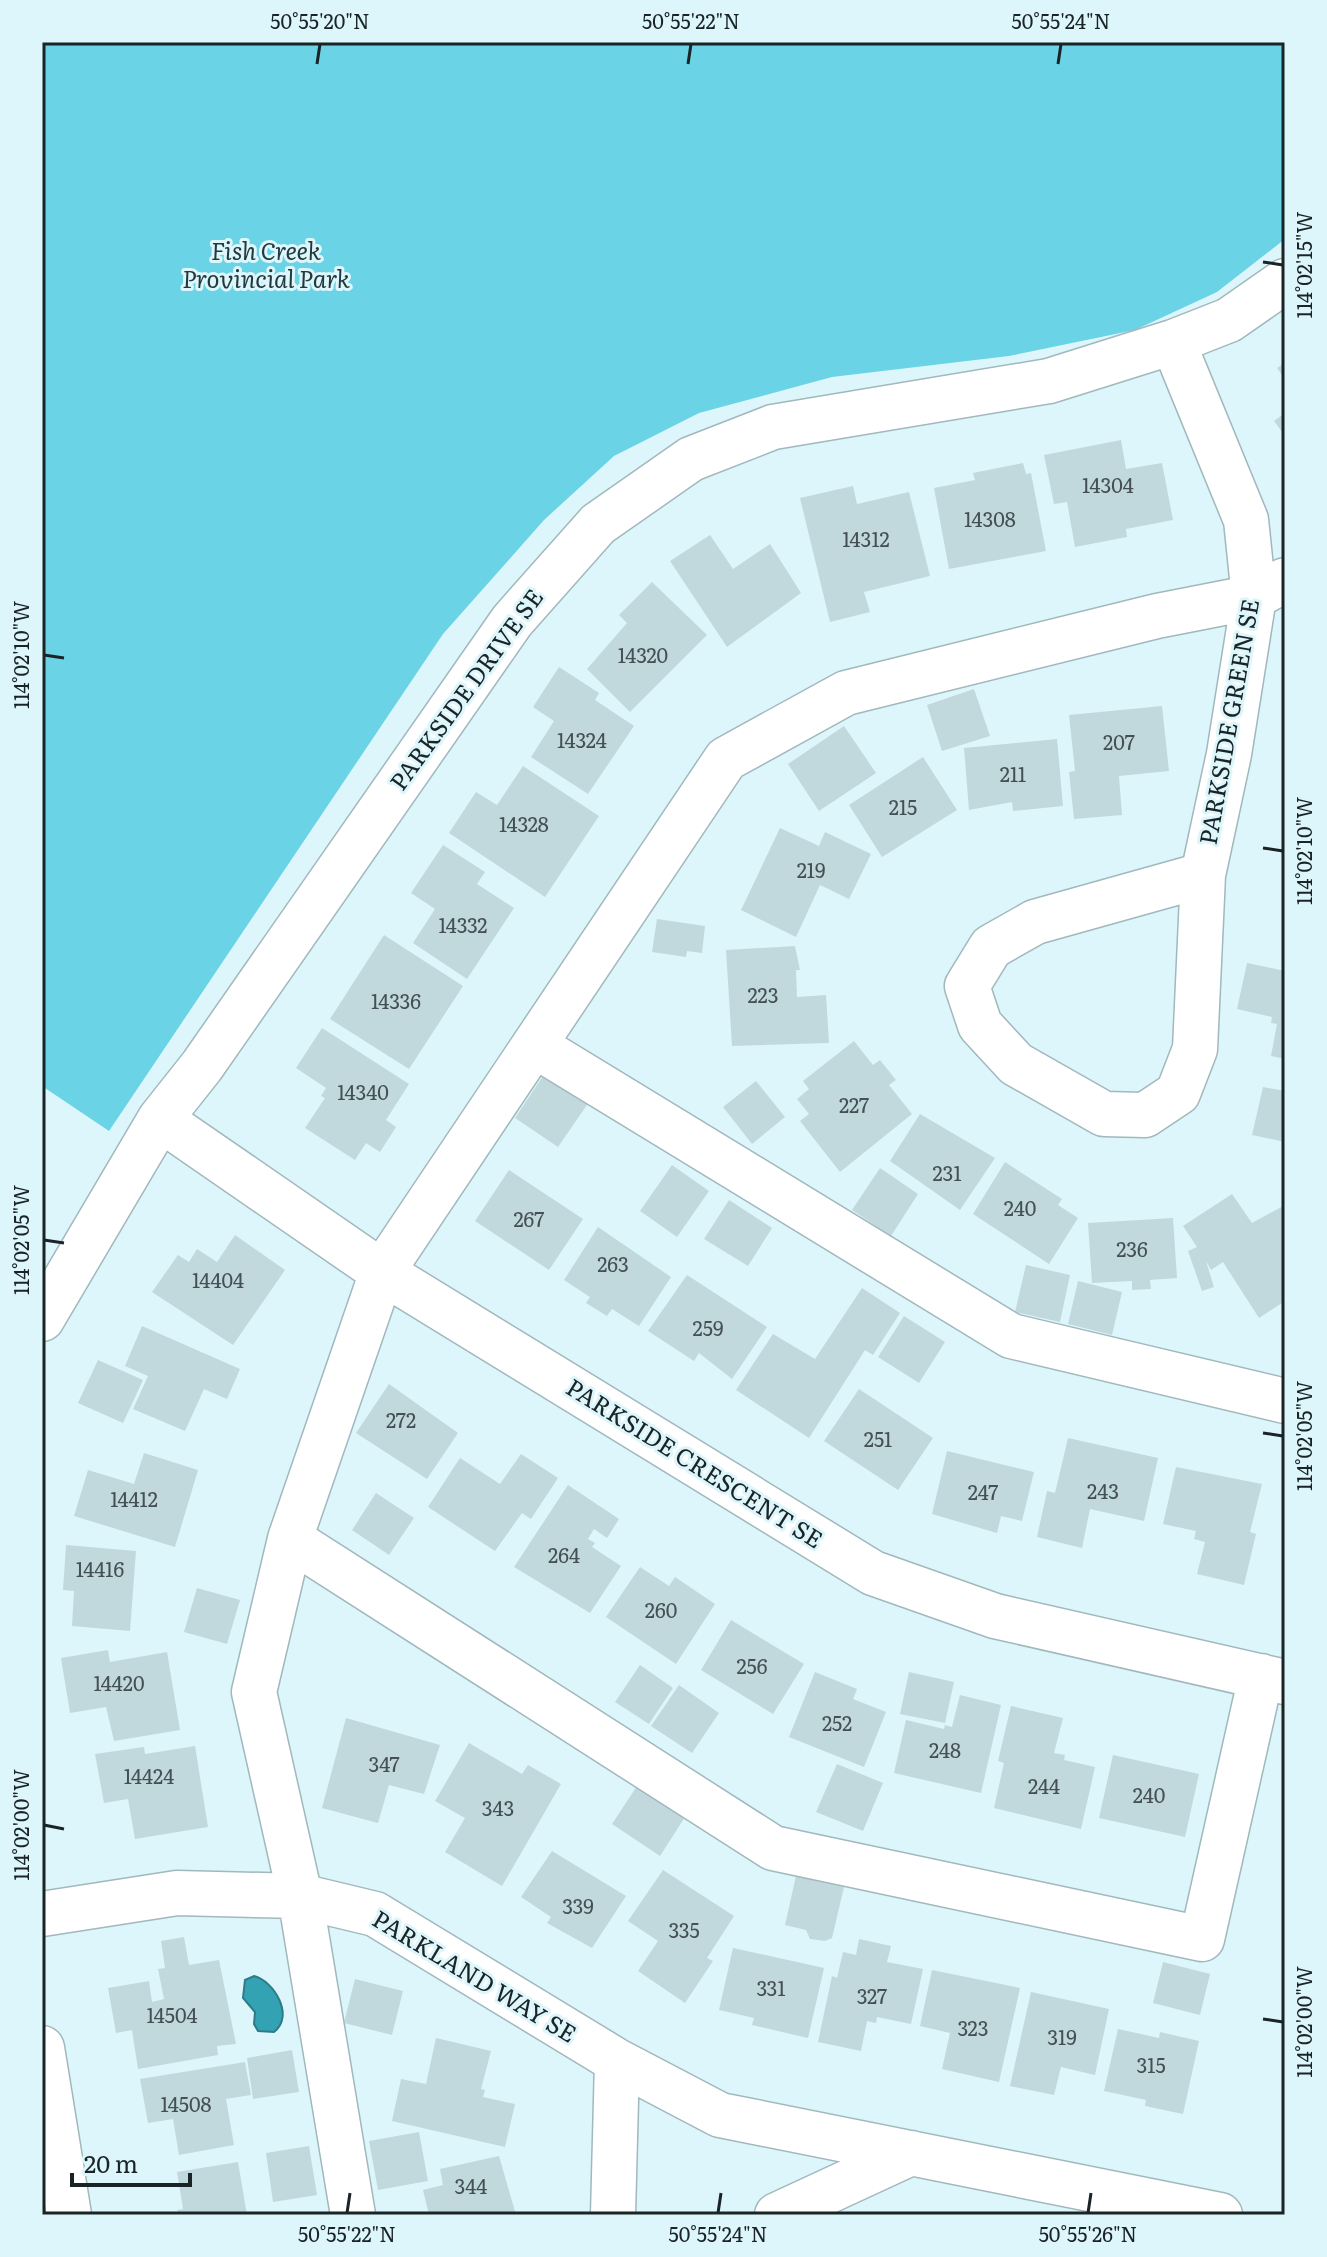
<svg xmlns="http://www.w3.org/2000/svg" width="1327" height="2257" viewBox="0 0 1327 2257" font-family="Literata,serif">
  <rect width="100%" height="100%" fill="#ddf6fb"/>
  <path fill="#6ad3e5" d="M42 42H1285V239L1217 292 1135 330 1009 356 832 377 699 413 614 456 544 520 443 634 109 1131 42 1086Z"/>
  <path fill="#33a2b3" stroke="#2c7c88" stroke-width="2" d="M254 1976C274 1981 295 2016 274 2032L258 2031 254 2024 255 2012 243 1998 245 1980Z"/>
  <path fill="#c1d9dd" d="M1285 363V379L1277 368Z
    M1285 413V436L1274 421Z
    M1121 440 1126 469 1162 463 1173 520 1126 529 1127 537 1075 547 1067 502 1054 504 1044 455Z
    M1023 463 1026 474 1031 473 1046 551 949 569 934 488 975 480 973 473Z
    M853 486 857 504 909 492 930 576 864 592 870 612 830 622 800 498Z
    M710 535 733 569 770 544 801 593 727 647 670 561Z
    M652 582 707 635 630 712 587 669 627 623 619 615Z
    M559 667 599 693 595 700 634 726 588 794 531 757 554 721 533 707Z
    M974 689 990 736 942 751 927 705Z
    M1162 706 1169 771 1119 776 1122 815 1074 819 1069 772 1075 771 1069 715Z
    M844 726 876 773 819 811 788 764Z
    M1057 739 1063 806 1013 811 1012 802 969 810 964 748Z
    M923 757 957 810 882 857 849 805Z
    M523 766 599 816 545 897 449 833 476 792 497 805Z
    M780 828 819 846 825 832 871 854 849 899 820 885 796 937 741 910Z
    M443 845 485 872 477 884 514 908 467 979 413 943 435 909 411 893Z
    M657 919 705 926 702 953 687 951 686 957 652 952Z
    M384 935 463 986 409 1069 330 1019Z
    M795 946 800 970H796L797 997 826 995 829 1043 732 1046 726 950Z
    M1247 963 1285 971V1059L1271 1056 1277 1024 1271 1023 1272 1017 1237 1009Z
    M322 1028 409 1084 386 1120 396 1127 380 1152 366 1143 355 1160 305 1128 325 1098 321 1096 326 1088 296 1068Z
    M854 1041 873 1065 880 1060 896 1080 889 1085 912 1114 840 1172 800 1121 809 1114 797 1099 809 1089 803 1081Z
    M545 1073 589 1102 558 1147 515 1118Z
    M756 1081 785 1117 752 1144 723 1107Z
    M1263 1087 1285 1091V1142L1252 1135Z
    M920 1114 995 1158 960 1210 890 1161Z
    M1005 1162 1062 1199 1058 1205 1078 1218 1049 1264 973 1214Z
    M672 1165 709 1191 677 1237 640 1211Z
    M880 1168 918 1194 891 1236 852 1210Z
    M509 1170 583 1219 549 1270 475 1221Z
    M1232 1194 1252 1223 1285 1205V1301L1259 1318 1223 1262 1211 1270 1206 1261 1214 1287 1202 1291 1188 1251 1197 1247 1183 1226Z
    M729 1200 772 1228 748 1266 704 1239Z
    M1173 1218 1177 1278 1150 1280 1151 1289 1132 1290V1281L1092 1283 1088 1223Z
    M598 1227 671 1277 639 1326 612 1309 607 1316 586 1303 590 1297 564 1280Z
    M235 1235 285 1270 233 1345 152 1292 178 1255 189 1262 197 1249 217 1262Z
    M1026 1265 1070 1275 1060 1322 1015 1312Z
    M687 1275 767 1327 732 1379 699 1353 694 1361 648 1331Z
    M1078 1281 1122 1292 1112 1335 1068 1324Z
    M862 1288 900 1313 873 1355 865 1350 809 1438 736 1390 773 1334 815 1359Z
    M904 1316 945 1342 919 1383 878 1357Z
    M142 1326 240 1369 227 1399 204 1389 185 1431 133 1409 148 1376 125 1366Z
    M98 1360 143 1380 123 1423 78 1403Z
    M389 1384 458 1433 427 1479 356 1433Z
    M859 1389 933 1438 898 1490 824 1441Z
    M1068 1438 1158 1458 1144 1521 1090 1509 1082 1548 1037 1537 1047 1491 1055 1493Z
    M947 1451 1034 1472 1022 1521 1001 1516 997 1533 932 1514Z
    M144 1453 198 1470 175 1547 74 1516 88 1470 134 1484Z
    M521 1454 558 1478 531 1519 522 1513 495 1551 428 1507 460 1458 500 1484Z
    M1176 1467 1262 1484 1250 1532 1256 1534 1244 1585 1197 1574 1205 1542 1194 1539 1196 1531 1163 1524Z
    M568 1485 619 1519 607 1538 594 1529 588 1539 595 1543 592 1547 621 1566 590 1613 514 1567Z
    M376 1493 414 1518 389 1555 352 1530Z
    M66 1545 136 1551 130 1631 72 1626 74 1591 63 1590Z
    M640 1567 669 1586 675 1577 715 1604 676 1664 606 1617Z
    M197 1588 240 1600 227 1644 184 1632Z
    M731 1620 804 1664 773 1714 701 1670Z
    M108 1650 110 1662 167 1652 180 1730 114 1741 106 1707 70 1713 61 1658Z
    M640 1665 673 1688 649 1724 615 1702Z
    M815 1672 857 1689 853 1699 886 1712 864 1767 789 1737Z
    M909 1672 954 1682 945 1723 900 1714Z
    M679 1685 719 1713 692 1753 651 1726Z
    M960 1695 1001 1705 981 1793 894 1773 906 1720 944 1729 945 1725 952 1727Z
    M1011 1706 1063 1718 1054 1753 1065 1755 1064 1760 1095 1767 1081 1829 994 1808 1004 1763 998 1761Z
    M346 1718 440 1745 424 1794 389 1785 378 1823 322 1808Z
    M469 1743 522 1774 528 1765 561 1784 502 1886 445 1852 465 1818 435 1801Z
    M195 1746 208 1827 135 1839 128 1799 104 1803 95 1754 144 1747 145 1754Z
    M1113 1755 1199 1774 1185 1837 1099 1818Z
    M837 1764 883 1783 863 1831 816 1812Z
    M637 1786 685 1817 660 1856 612 1824Z
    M552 1851 626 1896 592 1948 547 1923 551 1917 521 1897Z
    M663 1870 734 1916 707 1958 713 1961 685 2003 638 1971 658 1941 628 1921Z
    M796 1876 844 1887 832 1938 825 1941 810 1939 806 1930 785 1925Z
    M184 1937 189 1965 219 1960 236 2044 217 2046 218 2055 138 2069 132 2030 116 2033 108 1988 149 1981 152 2002 164 1999 158 1969 165 1968 161 1941Z
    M859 1939 891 1946 887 1962 923 1969 911 2024 877 2017 876 2023 867 2021 861 2051 818 2042 832 1976 837 1978 843 1952 856 1955Z
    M733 1948 824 1968 808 2038 752 2025 754 2018 719 2010Z
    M1163 1962 1210 1974 1200 2015 1153 2003Z
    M932 1970 1020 1988 999 2082 942 2069 950 2033 920 2026Z
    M355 1979 403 1991 392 2035 344 2023Z
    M1031 1992 1109 2009 1095 2075 1061 2067 1054 2095 1010 2086Z
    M1118 2029 1159 2038 1160 2032 1199 2041 1183 2114 1145 2106 1146 2100 1104 2091Z
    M436 2038 491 2051 481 2089 485 2090 483 2097 515 2104 505 2147 392 2121 401 2079 426 2084Z
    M292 2050 299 2092 253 2099 247 2058Z
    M245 2062 251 2095 226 2099 234 2145 179 2155 173 2119 148 2123 140 2079Z
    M419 2132 428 2181 378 2190 369 2141Z
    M309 2146 317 2195 273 2202 266 2153Z
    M499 2156 516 2215H429L423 2190 443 2185 440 2169Z
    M238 2162 247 2215H178L177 2210 183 2209 177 2172Z"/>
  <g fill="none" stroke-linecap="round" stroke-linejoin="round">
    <defs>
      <path id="minor" d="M1173 342 1246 520 1254 597 1229 754 1203 875
        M1203 875 1195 1049 1178 1093 1145 1115 1104 1114 1016 1064 980 1025 967 986 991 947 1035 922Z
        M534 1045 1011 1336 1285 1401
        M160 1119 382 1272 873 1573 995 1616 1285 1682
        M42 1319 160 1119 202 1066 512 621 598 524 691 459 773 427 1049 381 1173 342 1229 320 1285 281
        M290 1539 773 1848 1202 1939 1261 1676
        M42 1914 177 1893 300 1896 375 1914 617 2061 720 2115 1220 2215
        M42 2048 69 2215
        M353 2215 300 1896 254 1692 290 1539 382 1272 726 759 846 693 1157 616 1254 597 1285 580
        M613 2215 617 2061
        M777 2215 911 2153"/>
    </defs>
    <use href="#minor" stroke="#a1b8bd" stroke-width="47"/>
    <use href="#minor" stroke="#fff" stroke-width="44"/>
  </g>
  <path fill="none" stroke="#1a2325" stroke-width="3" d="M317 64 320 44M688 64 691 44M1058 64 1061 44M1263 262 1283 265M44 655 64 658M1263 848 1283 851M44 1240 64 1243M1263 1433 1283 1436M44 1825 64 1829M1263 2019 1283 2022M347 2213 350 2193M718 2213 721 2193M1088 2213 1091 2193"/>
  <g text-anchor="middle" stroke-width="6" stroke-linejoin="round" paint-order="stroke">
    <g font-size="20" fill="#445053">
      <text x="1108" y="493">14304</text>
      <text x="990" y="527">14308</text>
      <text x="866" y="547">14312</text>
      <text x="643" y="663">14320</text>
      <text x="582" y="748">14324</text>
      <text x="1119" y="750">207</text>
      <text x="1013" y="782">211</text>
      <text x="903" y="815">215</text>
      <text x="524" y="832">14328</text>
      <text x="811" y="878">219</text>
      <text x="463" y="933">14332</text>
      <text x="763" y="1003">223</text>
      <text x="396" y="1009">14336</text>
      <text x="363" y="1100">14340</text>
      <text x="854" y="1113">227</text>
      <text x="947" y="1181">231</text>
      <text x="1020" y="1216">240</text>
      <text x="529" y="1227">267</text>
      <text x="1132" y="1257">236</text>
      <text x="613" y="1272">263</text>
      <text x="218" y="1288">14404</text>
      <text x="708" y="1336">259</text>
      <text x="401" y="1428">272</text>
      <text x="878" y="1447">251</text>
      <text x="1103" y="1499">243</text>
      <text x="983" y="1500">247</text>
      <text x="134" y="1507">14412</text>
      <text x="564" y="1563">264</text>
      <text x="100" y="1577">14416</text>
      <text x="661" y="1618">260</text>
      <text x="752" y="1674">256</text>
      <text x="119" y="1691">14420</text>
      <text x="837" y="1731">252</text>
      <text x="945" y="1758">248</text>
      <text x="384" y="1772">347</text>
      <text x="149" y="1784">14424</text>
      <text x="1044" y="1794">244</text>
      <text x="1149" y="1803">240</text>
      <text x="498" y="1816">343</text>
      <text x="578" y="1914">339</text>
      <text x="684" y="1938">335</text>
      <text x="771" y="1996">331</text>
      <text x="872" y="2004">327</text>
      <text x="172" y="2023">14504</text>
      <text x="973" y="2036">323</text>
      <text x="1062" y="2045">319</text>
      <text x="1151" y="2073">315</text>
      <text x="186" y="2112">14508</text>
      <text x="471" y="2194">344</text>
    </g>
    <g font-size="24" font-style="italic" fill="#223a3e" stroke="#ddf6fb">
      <text x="266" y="260">Fish Creek<tspan x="266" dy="28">Provincial Park</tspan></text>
    </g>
    <g font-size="24" fill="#1a2325" stroke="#ddf6fb">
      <text transform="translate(467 690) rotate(-54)" y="8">PARKSIDE DRIVE SE</text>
      <text transform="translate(1230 722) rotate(-80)" y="8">PARKSIDE GREEN SE</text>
      <text transform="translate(694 1464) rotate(32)" y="8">PARKSIDE CRESCENT SE</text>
      <text transform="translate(474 1977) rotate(31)" y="8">PARKLAND WAY SE</text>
    </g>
  </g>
  <rect width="1327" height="2257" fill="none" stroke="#ddf6fb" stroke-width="88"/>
  <path d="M72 2173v12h118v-12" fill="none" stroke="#1a2325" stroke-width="4"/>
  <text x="84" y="2173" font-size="24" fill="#1a2325" stroke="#ddf6fb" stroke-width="6" paint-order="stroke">20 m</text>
  <rect x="44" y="44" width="1239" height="2169" fill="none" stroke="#1a2325" stroke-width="3"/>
  <g font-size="20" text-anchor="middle" fill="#1a2325">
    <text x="320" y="29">50°55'20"N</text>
    <text x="691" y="29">50°55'22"N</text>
    <text x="1061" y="29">50°55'24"N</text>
    <text transform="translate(1305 265) rotate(-90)" y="7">114°02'15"W</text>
    <text transform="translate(22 655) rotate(-90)" y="7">114°02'10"W</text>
    <text transform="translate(1305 851) rotate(-90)" y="7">114°02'10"W</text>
    <text transform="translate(22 1240) rotate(-90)" y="7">114°02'05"W</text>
    <text transform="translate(1305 1436) rotate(-90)" y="7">114°02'05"W</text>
    <text transform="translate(22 1825) rotate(-90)" y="7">114°02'00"W</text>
    <text transform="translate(1305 2022) rotate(-90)" y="7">114°02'00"W</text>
    <text x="347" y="2242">50°55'22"N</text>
    <text x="718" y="2242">50°55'24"N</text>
    <text x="1088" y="2242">50°55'26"N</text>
  </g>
</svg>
